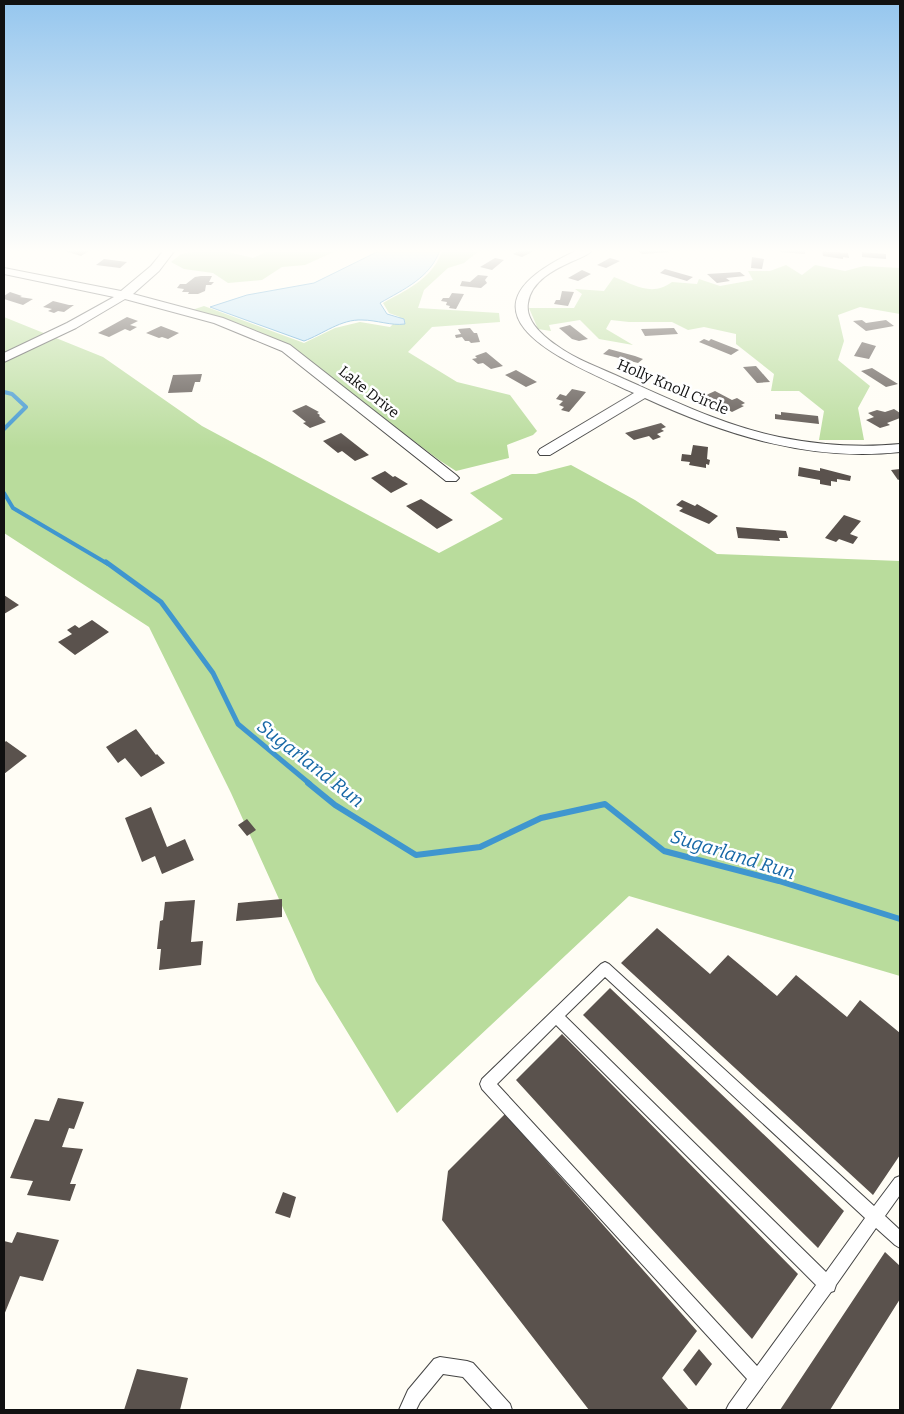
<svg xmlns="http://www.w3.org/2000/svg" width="904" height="1414" viewBox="0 0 904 1414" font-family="Bitter,serif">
  <rect width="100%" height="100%" fill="#fffdf5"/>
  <path fill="#b9dc9c" d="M206 250H220L253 258 270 250H338L305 265 282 267 262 280 228 283 213 273 184 269 171 262 181 254Z
    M442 250H480L464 263 448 268 424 290 418 308 499 313 500 322 432 327 408 352 457 382 510 395 537 431 533 435 507 445 509 458 456 471 439 460 288 346 250 329 192 310 204 306 304 343 335 328 360 322 390 327 400 317 389 313 383 303C405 291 435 277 442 250Z
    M786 265 802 275 815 265 845 271 864 266 900 268V314L860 307 838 315 844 341 838 360 870 386 858 408 864 440H819L824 411 799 391H771L774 374 736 344V334L704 327 688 330 672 322H629L611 320 606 329 633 345 599 339 580 320 549 325 551 331 538 329 529 308H574L582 294 575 289 604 291 614 277C635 285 652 297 672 282L697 284 699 279 720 286 753 280 748 271H770Z
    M4 317 103 357 202 426 439 553 503 519 470 493 512 474H536L571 465 635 500 717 554 900 561V976L629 896 397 1113 316 981 231 793 149 627 4 533Z"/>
  <path fill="#b9e0f7" stroke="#3f96cf" d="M381 250H440C430 278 404 289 380 303L387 314 404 319 405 324C391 326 377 320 362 320 341 319 323 334 304 341L210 307 247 295 314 283Z"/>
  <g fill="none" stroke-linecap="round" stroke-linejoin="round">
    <path stroke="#3f96cf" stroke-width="4" d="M4 392 12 394 26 407 4 429
      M4 493 13 508 108 564"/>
    <path stroke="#3f96cf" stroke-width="5" d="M106 562 161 602 213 673 238 724 310 784"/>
    <path stroke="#3f96cf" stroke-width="6" d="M308 783 335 805 416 855 480 847 541 818 605 804 664 851 779 881 900 919"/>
  </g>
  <path fill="#5a524d" d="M62 250H87L89 251 81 256Z
    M520 250H536L522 257 513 254Z
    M635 250H667L669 252 643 254Z
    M780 250H805V254L780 252Z
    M822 251 848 253 849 258 843 257V259L823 256Z
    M862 252 886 254V259L862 257Z
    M752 257 764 259 762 269 751 268Z
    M495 258 504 260 492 270 480 267Z
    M610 258 620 261 606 268 597 265Z
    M104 259 127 262 120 268 96 265Z
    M665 269 693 277 687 281 660 273Z
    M582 270 591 274 578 281 568 278Z
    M740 272 745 276 726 278 730 281 717 283 707 274Z
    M478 275 488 276 485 280 487 283 481 288 460 286 462 281 470 282Z
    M201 276H212L209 282H214L211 285H206L205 291 198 294H188L189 292H182L184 289 177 288 180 284H186L195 277Z
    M562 291 574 292 568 306 554 304 556 300H560Z
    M10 292 22 296 20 297 33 299 23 305 4 299V296Z
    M452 293 464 294 456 309 449 308 450 306 446 305 447 302 441 301 443 298H449Z
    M53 301 69 305H74L64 312 58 311 54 313 48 311 52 309 43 307Z
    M127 317 138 321 130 325 137 327 130 331 125 329 109 337 98 333Z
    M862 320 866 323 886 320 894 326 866 331 853 321Z
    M570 325 584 336 588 339 579 341 572 339 559 328Z
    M161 326 179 333 168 339 162 337 159 338 146 333Z
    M470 328 474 333H477L480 342 471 343 469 341H465L462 337 456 338 455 335 461 334 458 329Z
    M674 328 678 334 645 336 641 329Z
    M704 339 709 341 711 339 739 350 731 355 699 342Z
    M862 342 876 346 869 359 854 356Z
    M609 349 635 356 643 359 638 363 603 354Z
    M486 352 503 366 491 369 483 363 478 364 472 359 477 358 475 356Z
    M756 366 770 382 757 383 743 367Z
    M872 368 898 384 886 387 861 371Z
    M516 370 537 382 526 387 505 375Z
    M202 374 200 382H195L192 392 168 393 173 375Z
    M572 389 586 392 569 412 561 410 564 407 559 405 563 401 556 399 560 394 566 396Z
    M715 391 732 400 737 398 745 403 741 405 744 406 732 412 704 396Z
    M306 405 319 412 317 413 320 415 319 416 326 422 310 428 303 423 306 422 292 411Z
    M894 409 900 413V418L887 423 890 425 880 428 866 420 874 417 868 413 877 410 885 412Z
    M781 412 818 416 819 424 775 419V414L781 415Z
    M661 423 666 427 661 429 664 431 657 434 661 437 653 440 649 436 634 440 625 433Z
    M341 433 369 455 355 461 342 451 338 453 323 441Z
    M693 445 708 447 707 459 710 460 709 465 706 464V468L689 465 690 462 681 461 682 454 691 455Z
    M799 467 820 471V468L851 476 850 481 837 479V482L831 481V486L820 484V480L798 476Z
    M900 469V479L898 480 891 470Z
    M385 471 393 477 395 476 408 484 391 493 371 478Z
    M421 499 453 520 437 529 406 506Z
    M682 500 695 506 697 504 718 516 709 524 679 511 683 508 676 505Z
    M844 515 861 521 850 534 858 537 853 544 839 539 836 542 825 538Z
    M736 527 786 531 788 538H779L780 541 738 538Z
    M4 595 19 605 4 614Z
    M92 620 109 632 75 655 58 642 72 634 67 630 75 625 79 628Z
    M136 729 156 755 157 754 165 763 141 777 125 758 118 763 106 747Z
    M6 741 27 756 4 774V743Z
    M151 807 167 847 185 839 194 860 162 874 155 856 142 862 125 818Z
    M247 819 256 830 247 836 238 825Z
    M282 899V917L236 921 238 903Z
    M195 900 191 942 203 941 201 965 159 970 161 949H157L160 921 163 920 165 902Z
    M657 928 710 974 728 955 777 996 796 975 847 1017 860 1000 900 1033V1155L873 1195 621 963Z
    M610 988 844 1211 818 1248 583 1015Z
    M562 1034 798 1274 752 1339 516 1080Z
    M58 1098 84 1102 74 1129 69 1128 62 1147 83 1149 70 1184H76L70 1201 27 1195 33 1181 10 1178 35 1119 49 1121Z
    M505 1114 697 1331 662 1378 689 1410H589L442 1220 448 1171Z
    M283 1192 296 1197 290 1218 275 1213Z
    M17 1232 59 1240 43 1281 20 1276 4 1315V1241L12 1243Z
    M885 1252 900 1266V1299L830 1410H780Z
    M699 1349 712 1364 696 1386 683 1370Z
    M137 1369 188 1378 180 1410H124Z"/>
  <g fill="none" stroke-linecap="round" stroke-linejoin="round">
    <defs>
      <path id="service" d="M605 962 609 964 874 1206 895 1178 900 1176V1195L885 1216 900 1230V1248L895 1245 876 1228 836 1285 834 1291 831 1292 745 1410H726L729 1404 747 1379 482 1089 480 1084 482 1079 601 964ZM605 977 865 1218 826 1272 565 1016ZM556 1025 816 1285 757 1366 497 1084Z
        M440 1357 467 1361 473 1363 510 1404 512 1410H493L463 1377 443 1374 420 1402 416 1410H399L408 1390 434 1359Z"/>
      <path id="minor" d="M164 250H175L159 271 133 294 223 318 290 345 456 475 459 478 456 481H446L282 351 214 323 125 299 76 328 4 362V353L67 323 114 297 4 274V268L121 291 151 266Z
        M578 250H593C588 255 580 258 573 261 555 269 531 281 528 303 525 321 543 336 556 345 576 360 601 368 624 379 674 401 725 426 779 437 819 445 860 448 900 444V452C811 462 725 435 645 398L550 455H540L538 452 540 449 634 393C564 361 440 312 578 250Z"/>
    </defs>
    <use href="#service" stroke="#444" stroke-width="2"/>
    <use href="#minor" stroke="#444" stroke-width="2"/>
    <use href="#service" fill="#fff" fill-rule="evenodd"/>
    <use href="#minor" fill="#fff" fill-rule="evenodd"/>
  </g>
  <linearGradient id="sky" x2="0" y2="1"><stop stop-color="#95c6ee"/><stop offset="0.56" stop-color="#fffefa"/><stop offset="1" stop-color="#fffefa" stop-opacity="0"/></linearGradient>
  <rect width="904" height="448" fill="url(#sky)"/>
  <g text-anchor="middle" stroke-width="5" stroke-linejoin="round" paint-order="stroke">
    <g font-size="15" fill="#111" stroke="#fff">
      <text transform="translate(673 387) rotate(23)" y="5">Holly Knoll Circle</text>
      <text transform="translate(369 392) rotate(39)" y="5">Lake Drive</text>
    </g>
    <g font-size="19" font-style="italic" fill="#1768a6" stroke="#fff">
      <text transform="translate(311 763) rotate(38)" y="7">Sugarland Run</text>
      <text transform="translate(733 854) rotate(17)" y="7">Sugarland Run</text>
    </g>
  </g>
  <rect width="904" height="1414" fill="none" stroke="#111111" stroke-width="10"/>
</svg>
